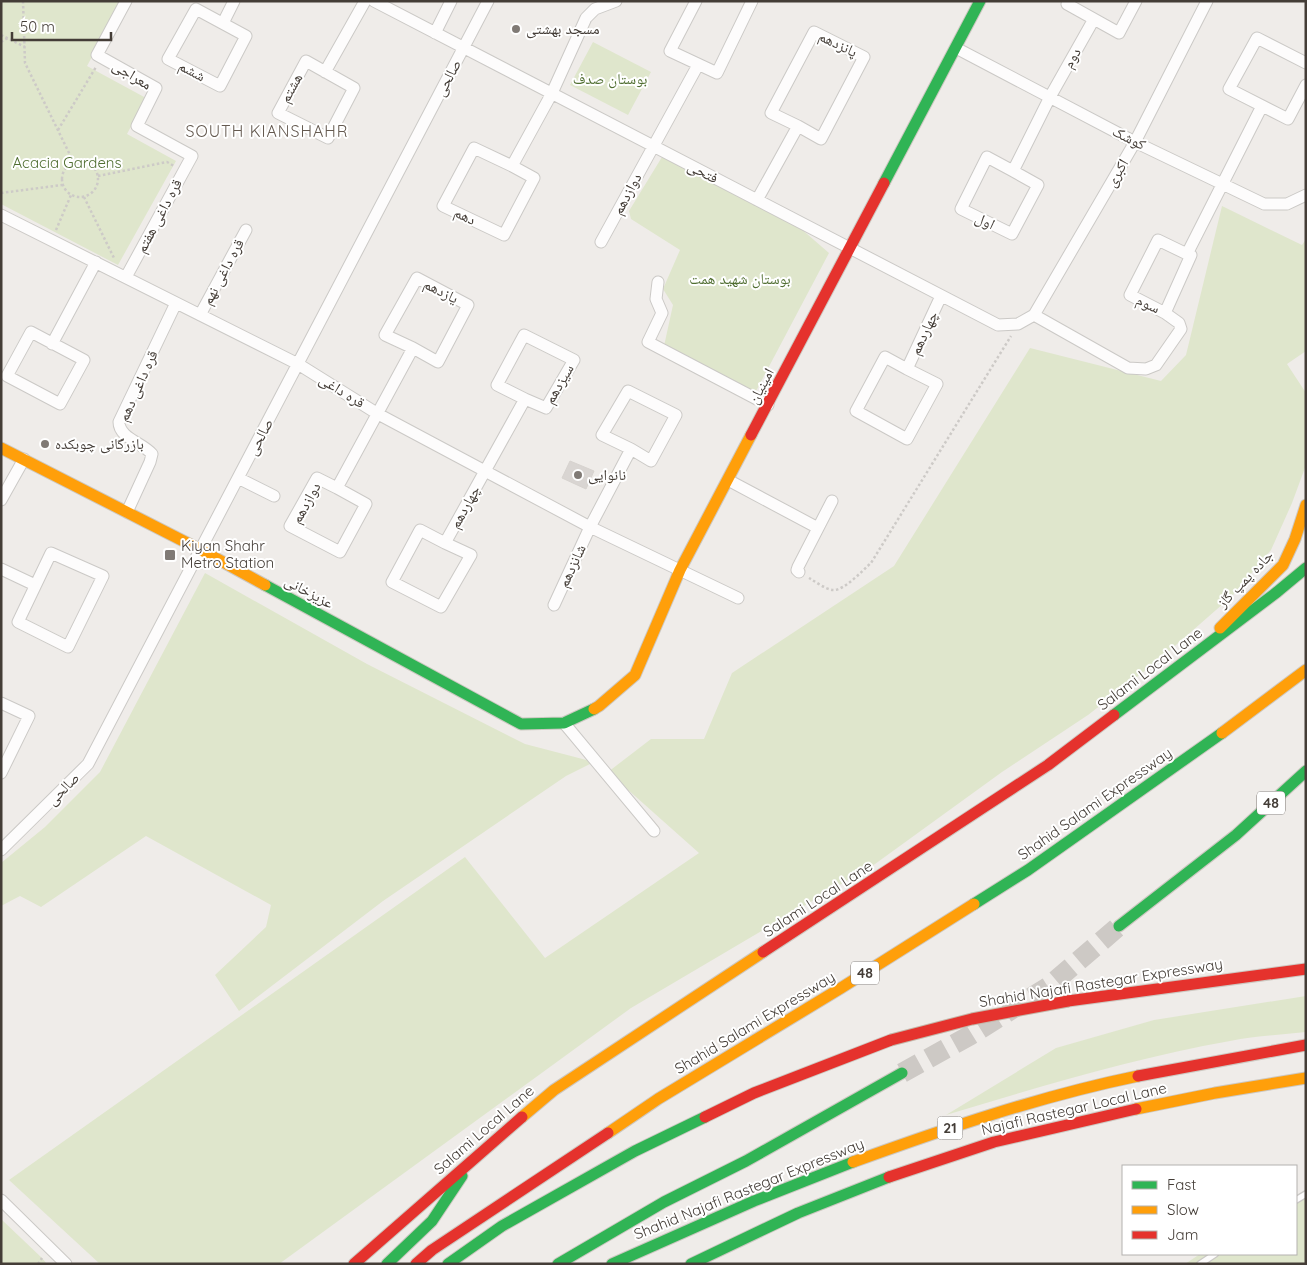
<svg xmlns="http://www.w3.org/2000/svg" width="1307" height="1265" viewBox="0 0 1307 1265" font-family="Quicksand,'Noto Naskh Arabic',sans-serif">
  <rect width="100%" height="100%" fill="#efece9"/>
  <path fill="#dfe6cc" d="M1 1H122L87 66 146 98 127 134 176 161 118 265 1 204Z
    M593 42 651 72 628 115 570 85Z
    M662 157 702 174 799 227 829 253 755 393 664 346 673 305 663 289 680 250 631 219 629 211Z
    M1222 206 1302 245 1306 239V351L1287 364 1306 393V465L1292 503 1271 550 1232 596 1160 659 1088 715 1002 772 875 864 631 1008 279 1264H100L9 1180 465 857 545 958 699 853 608 772 651 739H704L732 673 894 566 1030 348 1161 381 1186 355Z
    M205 573 367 664 525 744 594 762 566 776 383 901 239 1011 215 975 266 927 271 905 146 836 41 907 20 896 1 906V863L45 827 100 772Z
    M1306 996V1032C1281 1035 1255 1036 1230 1041 1134 1058 1039 1087 946 1115L1056 1048 1154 1020Z
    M1306 1198V1264H1185L1200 1254H1296V1200Z
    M1 1219 42 1258 47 1264H1Z"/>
  <path fill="#d9d5d2" stroke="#d7d3cf" d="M570 461 594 471 586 489 562 478Z"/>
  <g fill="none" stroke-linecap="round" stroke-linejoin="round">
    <path stroke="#cdc9c5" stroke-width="20" stroke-dasharray="20 10" stroke-linecap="butt" d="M902 1073 969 1036 1048 987 1119 926"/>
    <defs>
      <path id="lane" d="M1296 1200 1306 1194
        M1200 1264 1215 1254"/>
      <path id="street" d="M126 1 97 55 156 88 137 126 192 156 126 277
        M374 1 998 325 1018 324 1034 315
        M696 1 670 51 717 73 752 1
        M1069 1 1067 4 1119 33 1136 1
        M196 9 246 36 220 86 168 59Z
        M223 23 234 1
        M435 33 451 1
        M956 48 1135 142 1264 204H1287L1306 195
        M306 61 354 88 328 138 278 113Z
        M1306 63 1257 38 1229 89 1288 119 1306 85
        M325 72 365 1
        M512 166 534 178 504 235 443 206 474 148 512 166 552 93 586 18 595 9 616 1
        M1013 171 1038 185 1012 234 961 209 987 157 1013 171 1050 97 1094 19
        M757 200 798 126 771 113 814 32 864 57 821 139 798 126
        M1 215 298 364 378 414 590 527 738 598
        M601 242 698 65
        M1187 254 1191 255 1165 313 1130 295 1158 240 1187 254 1262 106
        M658 282 656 299 662 313 648 342 768 405
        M200 315 246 230
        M1034 315 1135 142 1207 1
        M1034 315 1128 368 1146 369 1156 365 1181 329 1179 323 1165 313
        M31 332 84 360 60 404 7 376Z
        M52 344 96 262
        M907 369 937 384 907 439 856 411 885 357 907 369 941 296
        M238 478 274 496
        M728 480 818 528
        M337 488 366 504 340 552 290 526 317 478 337 488 413 348 385 335 417 278 468 305 438 362 413 348
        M1 500 24 459
        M127 512 150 462 152 454C143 443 119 438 119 422L176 303
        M445 543 471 555 441 607 392 582 420 530 445 543 525 399 497 385 524 335 574 360 546 408 525 399
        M51 553 103 576 68 647 18 622Z
        M1 569 35 585
        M799 572 797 570 798 567 832 501
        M554 605 590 527 631 449 602 435 628 391 676 415 651 461 631 449
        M1 703 29 716 1 773
        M564 723 654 831
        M1 850 88 764 488 1
        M1 1200 66 1264"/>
      <path id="fast" d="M884 183 980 1
        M265 585 521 724 564 723 594 709
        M1114 715 1277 592 1306 568
        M974 904 1028 870 1222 733
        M1119 926 1236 835 1306 771
        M387 1264 432 1221 462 1176
        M448 1264 502 1226 635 1151 705 1117
        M558 1264 664 1202 746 1161 902 1073
        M612 1264 754 1201 853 1162
        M691 1264 798 1213 889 1177"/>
      <path id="slow" d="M1 448 201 550 265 585
        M1220 628 1283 565 1295 539 1306 505
        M594 709 599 706 635 675 680 570 751 435
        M1222 733 1306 670
        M1136 1109 1215 1093 1306 1078
        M522 1117 554 1090 763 952
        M608 1133 658 1099 841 988 974 904
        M853 1162C947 1128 1041 1096 1138 1076"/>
      <path id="jam" d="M751 435 884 183
        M763 952 1048 765 1114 715
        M1068 1001 1306 969
        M1138 1076 1306 1045
        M705 1117 754 1093 891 1040
        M889 1177 994 1142 1136 1109
        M354 1264 522 1117
        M416 1264 432 1250 608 1133"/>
    </defs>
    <use href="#lane" stroke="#cbc9c6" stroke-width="8"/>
    <use href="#street" stroke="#cbc9c6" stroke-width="13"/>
    <use href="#fast" stroke="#cdc8c1" stroke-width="13"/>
    <use href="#slow" stroke="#cdc8c1" stroke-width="13"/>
    <use href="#jam" stroke="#cdc8c1" stroke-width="13"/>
    <path stroke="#cdcac7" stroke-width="2.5" stroke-dasharray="2.5 2.5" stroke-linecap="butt" d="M23 1 25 63 73 161
      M1 35 25 47
      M1 42 8 38
      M58 130 96 67
      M62 179a18 18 0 1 1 36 0a18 18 0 1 1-36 0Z
      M98 176 167 162 174 166
      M1 193 62 185
      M84 197 114 258
      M56 230 71 195
      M809 578C816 582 825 589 833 590 844 591 863 570 871 563L1011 336
      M38 1264 42 1258"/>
    <use href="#lane" stroke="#fdfcfc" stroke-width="5.5"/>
    <use href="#street" stroke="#fdfcfc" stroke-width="11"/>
    <use href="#fast" stroke="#30b455" stroke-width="11"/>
    <use href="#slow" stroke="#ff9f0a" stroke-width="11"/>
    <use href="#jam" stroke="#e5322d" stroke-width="11"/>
    <defs>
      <path id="jam-bridge" d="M891 1040 972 1019 1068 1001"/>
    </defs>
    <use href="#jam-bridge" stroke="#c4b6a8" stroke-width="13" stroke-linecap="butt"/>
    <use href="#jam-bridge" stroke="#e5322d" stroke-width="11"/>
  </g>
  <g fill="#807a75" stroke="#fff" stroke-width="2">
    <circle cx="516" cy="29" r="5"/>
    <circle cx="45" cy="444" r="5"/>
    <circle cx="578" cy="475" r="5"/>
    <rect x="164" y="549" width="12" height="12" rx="2.5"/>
  </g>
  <g text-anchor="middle" stroke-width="4" stroke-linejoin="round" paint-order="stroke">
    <g fill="#fff" stroke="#7c7773" stroke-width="1">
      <rect x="1257" y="791.5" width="28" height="23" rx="4"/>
      <rect x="851" y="961.5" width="28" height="23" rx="4"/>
      <rect x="937.5" y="1116.5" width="25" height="23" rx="4"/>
    </g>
    <g font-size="14" font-weight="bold" fill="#443d37">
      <text x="1271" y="808">48</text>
      <text x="865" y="978">48</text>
      <text x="950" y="1133">21</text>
    </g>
    <g font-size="15" fill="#443d37" stroke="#fff" text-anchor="start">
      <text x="526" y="34">مسجد بهشتی</text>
      <text x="55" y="449">بازرگانی چوبکده</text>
      <text x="588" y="480">نانوایی</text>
      <text x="181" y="551">Kiyan Shahr<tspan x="181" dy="17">Metro Station</tspan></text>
    </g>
    <g font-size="15" fill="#443d37" stroke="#fff">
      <text transform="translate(838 44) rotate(26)" y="5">پانزدهم</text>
      <text transform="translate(1072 58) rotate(-60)" y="5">دوم</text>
      <text transform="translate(192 71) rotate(28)" y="5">ششم</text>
      <text transform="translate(132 75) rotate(31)" y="5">معراجی</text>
      <text transform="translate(448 78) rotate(-62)" y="5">صالحی</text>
      <text transform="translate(291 88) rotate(-61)" y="5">هشتم</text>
      <text transform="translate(1129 138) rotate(27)" y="5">کوشک</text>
      <text transform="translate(703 172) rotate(27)" y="5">فتحی</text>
      <text transform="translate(1117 173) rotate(-60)" y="5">اکبری</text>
      <text transform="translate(627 194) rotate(-62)" y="5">دوازدهم</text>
      <text transform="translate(159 216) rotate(-62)" y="5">قره داغی هفتم</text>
      <text transform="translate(465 216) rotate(26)" y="5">دهم</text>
      <text transform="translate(985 221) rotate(26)" y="5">اول</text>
      <text transform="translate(223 272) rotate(-62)" y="5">قره داغی نهم</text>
      <text transform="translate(441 291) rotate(27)" y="5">یازدهم</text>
      <text transform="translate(1148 304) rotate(25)" y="5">سوم</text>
      <text transform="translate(924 333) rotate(-65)" y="5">چهاردهم</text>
      <text transform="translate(559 384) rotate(-60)" y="5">سیزدهم</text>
      <text transform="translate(138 386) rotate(-66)" y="5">قره داغی دهم</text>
      <text transform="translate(761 386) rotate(-62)" y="5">امینیان</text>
      <text transform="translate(342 391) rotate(32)" y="5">قره داغی</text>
      <text transform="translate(260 437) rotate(-62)" y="5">صالحی</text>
      <text transform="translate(306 503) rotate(-61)" y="5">دوازدهم</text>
      <text transform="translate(465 507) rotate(-61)" y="5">چهاردهم</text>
      <text transform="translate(572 566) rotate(-65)" y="5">شانزدهم</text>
      <text transform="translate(1245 579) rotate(-46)" y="5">جاده پمپ گاز</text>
      <text transform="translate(309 592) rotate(28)" y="5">عزیزخانی</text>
      <text transform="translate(1150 669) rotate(-37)" y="5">Salami Local Lane</text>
      <text transform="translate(63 789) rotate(-45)" y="5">صالحی</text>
      <text transform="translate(1095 804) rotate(-35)" y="5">Shahid Salami Expressway</text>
      <text transform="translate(818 899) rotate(-33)" y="5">Salami Local Lane</text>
      <text transform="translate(1101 983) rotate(-9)" y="5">Shahid Najafi Rastegar Expressway</text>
      <text transform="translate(755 1023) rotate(-31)" y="5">Shahid Salami Expressway</text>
      <text transform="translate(1074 1109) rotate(-13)" y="5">Najafi Rastegar Local Lane</text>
      <text transform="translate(484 1130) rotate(-41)" y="5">Salami Local Lane</text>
      <text transform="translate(749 1189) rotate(-22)" y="5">Shahid Najafi Rastegar Expressway</text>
    </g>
    <g font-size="15" fill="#506e31" stroke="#fff">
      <text x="610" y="84">بوستان صدف</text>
      <text x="67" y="168">Acacia Gardens</text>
      <text x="740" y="284">بوستان شهید همت</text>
    </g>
    <g font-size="16" letter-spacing="1" fill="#655a50" stroke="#fff">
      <text x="267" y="137">SOUTH KIANSHAHR</text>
    </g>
  </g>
  <rect width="1307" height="1265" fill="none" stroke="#443d37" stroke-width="5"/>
  <rect x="1122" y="1165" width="175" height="90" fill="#ffffff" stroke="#b4b1af"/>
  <rect x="1132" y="1181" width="25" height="8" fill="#30b455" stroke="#b4b1af"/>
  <text x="1167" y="1190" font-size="15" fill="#443d37">Fast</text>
  <rect x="1132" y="1206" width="25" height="8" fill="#ff9f0a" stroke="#b4b1af"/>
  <text x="1167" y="1215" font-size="15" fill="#443d37">Slow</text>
  <rect x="1132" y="1231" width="25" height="8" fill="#e5322d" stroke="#b4b1af"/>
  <text x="1167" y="1240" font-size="15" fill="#443d37">Jam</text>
  <path d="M12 32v8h99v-8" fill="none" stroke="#443d37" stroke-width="2.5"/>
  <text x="20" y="32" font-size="15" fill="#443d37" stroke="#ffffff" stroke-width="4" paint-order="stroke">50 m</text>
</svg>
